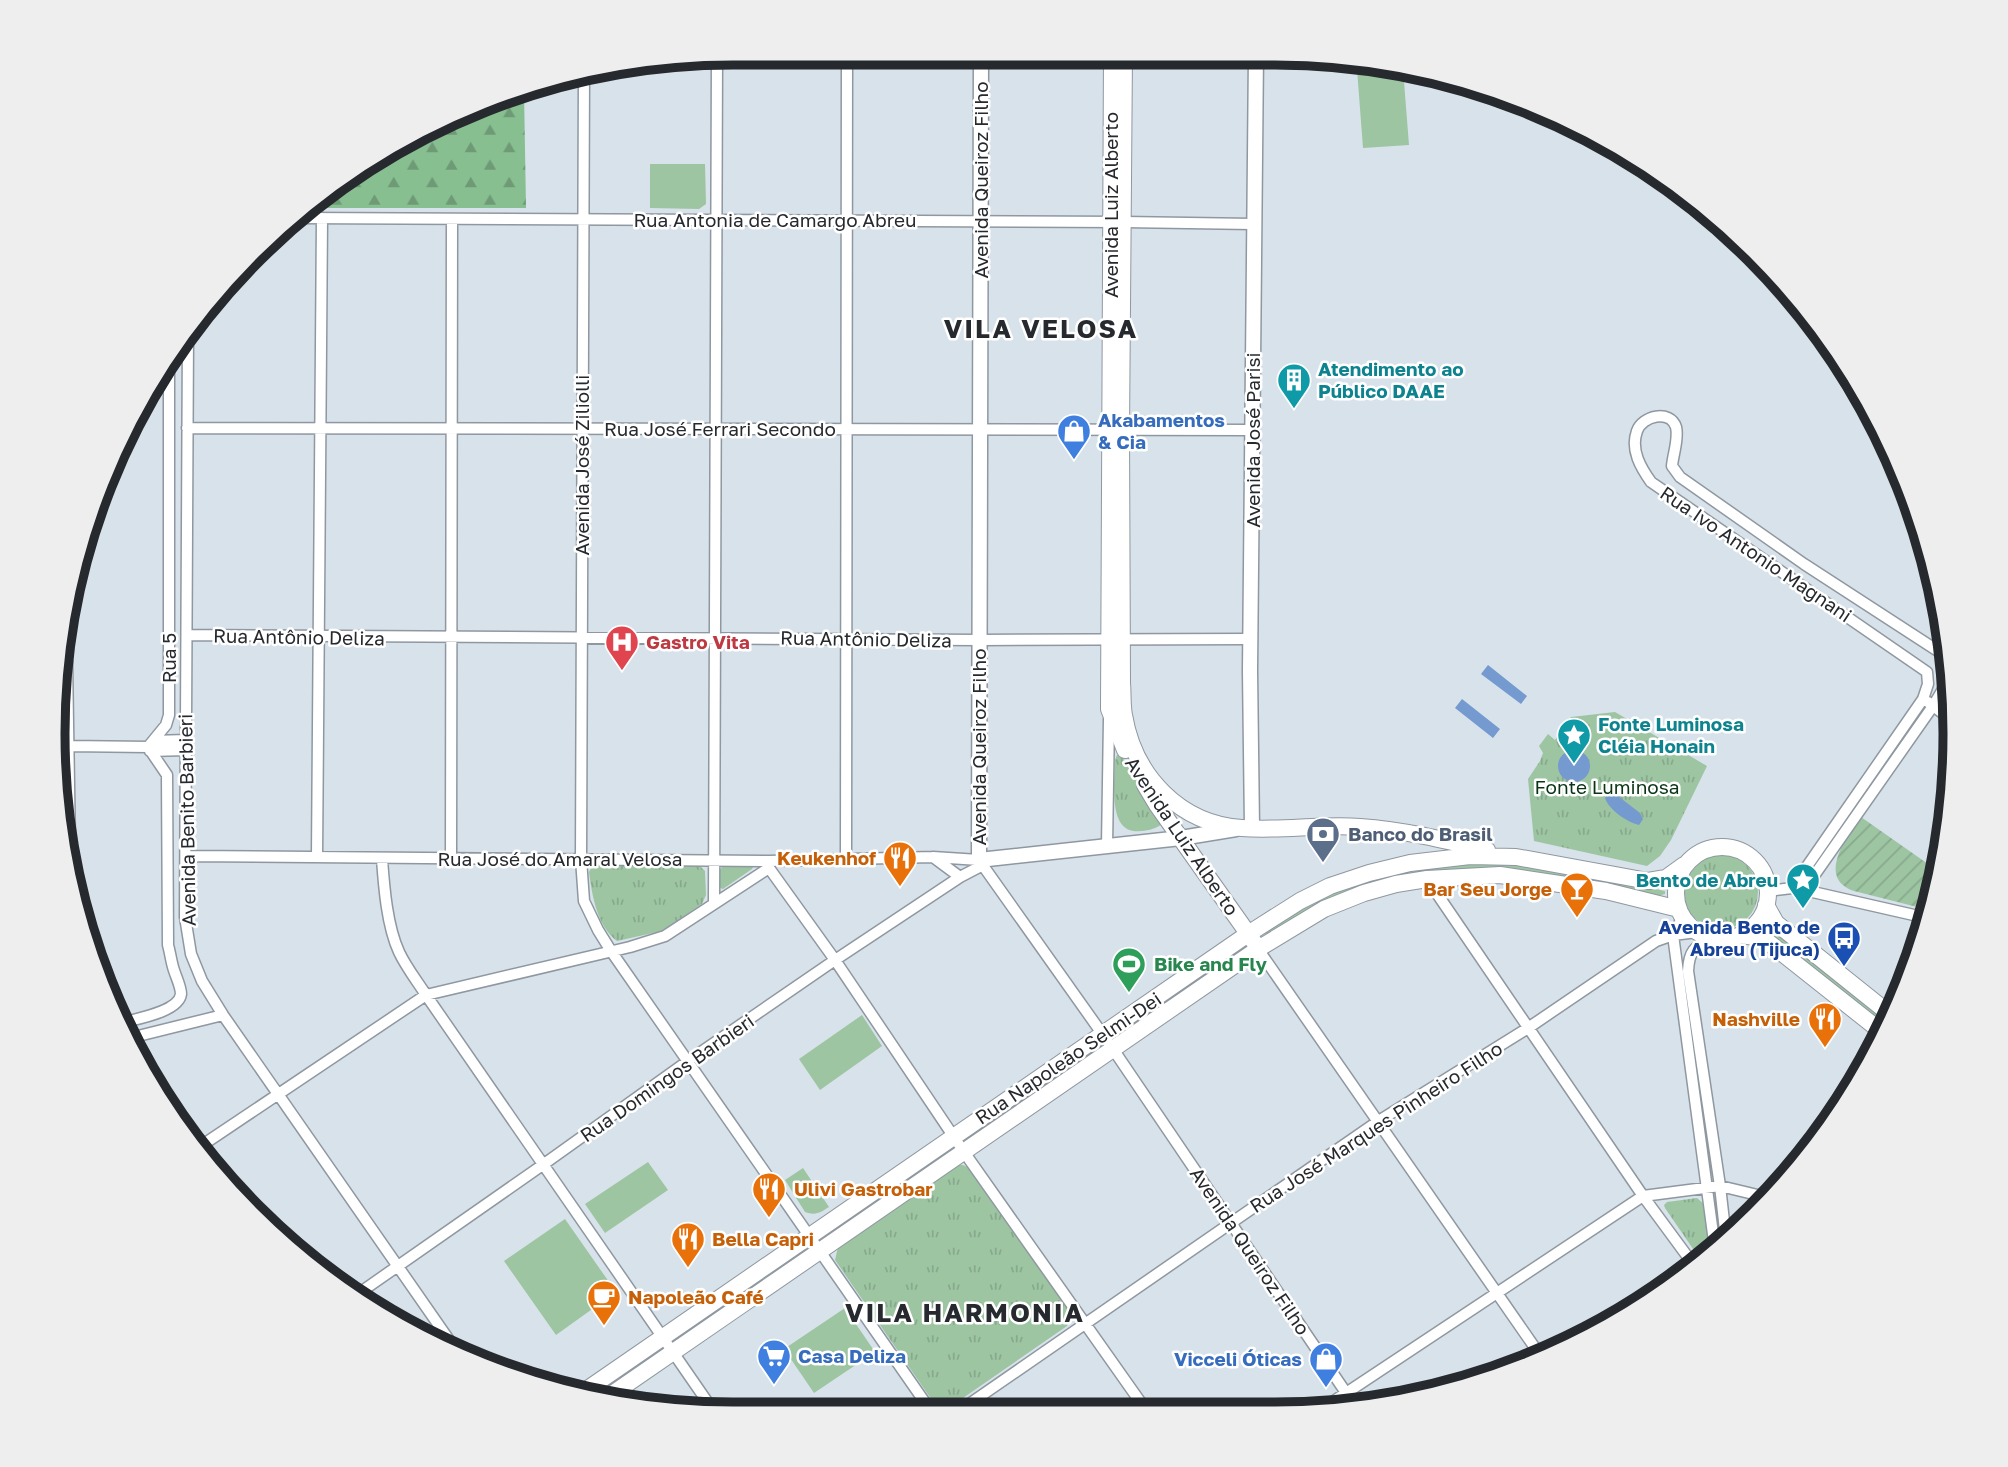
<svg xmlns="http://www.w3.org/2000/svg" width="2008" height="1467" font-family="'Golos Text',sans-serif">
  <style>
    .grass { fill: #9dc5a2 }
    .forest { fill: url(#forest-firs) }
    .park { fill: url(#park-tufts) }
    .garden { fill: url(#garden-furrows) }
    .water { fill: #749acf }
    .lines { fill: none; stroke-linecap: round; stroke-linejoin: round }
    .minor-casing { stroke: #8f98a0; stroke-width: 13 }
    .tertiary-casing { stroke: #8f98a0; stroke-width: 17 }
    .secondary-casing { stroke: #8f98a0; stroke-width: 18 }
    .minor { stroke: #fff; stroke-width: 10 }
    .tertiary { stroke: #fff; stroke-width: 14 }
    .secondary { stroke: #fff; stroke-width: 16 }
    .labels { text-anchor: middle; stroke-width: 5; stroke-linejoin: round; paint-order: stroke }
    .street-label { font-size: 19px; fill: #26292d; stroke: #fff }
    .culture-label { font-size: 19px; font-weight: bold; fill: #0d838f; stroke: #fff; text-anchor: start }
    .shop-label { font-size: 19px; font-weight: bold; fill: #366cbe; stroke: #fff; text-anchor: start }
    .health-label { font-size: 19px; font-weight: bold; fill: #be3a42; stroke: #fff; text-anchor: start }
    .park-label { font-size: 19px; fill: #093415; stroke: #fff }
    .service-label { font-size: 19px; font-weight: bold; fill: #4e5e75; stroke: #fff; text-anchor: start }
    .food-label { font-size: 19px; font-weight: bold; fill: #c56008; stroke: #fff; text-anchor: end }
    .transit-label { font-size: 19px; font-weight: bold; fill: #164399; stroke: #fff; text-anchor: end }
    .leisure-label { font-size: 19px; font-weight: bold; fill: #27864d; stroke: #fff; text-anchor: start }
    .district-label { font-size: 26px; font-weight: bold; letter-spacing: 2px; fill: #26292d; stroke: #fff }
    .rim { fill: none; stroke: #26292d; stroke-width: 9 }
  </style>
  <defs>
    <pattern id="forest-firs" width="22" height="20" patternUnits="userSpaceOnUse" patternTransform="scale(1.75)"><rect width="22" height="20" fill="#87bf90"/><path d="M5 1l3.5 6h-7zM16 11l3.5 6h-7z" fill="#6e9b76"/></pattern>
    <pattern id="park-tufts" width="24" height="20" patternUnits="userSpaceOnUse" patternTransform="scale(1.75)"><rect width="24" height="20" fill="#9dc5a2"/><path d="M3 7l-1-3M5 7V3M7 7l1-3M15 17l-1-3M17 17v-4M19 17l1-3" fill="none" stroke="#87a98c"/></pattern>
    <pattern id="garden-furrows" width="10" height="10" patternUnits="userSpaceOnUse" patternTransform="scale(1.75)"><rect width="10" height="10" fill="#9dc5a2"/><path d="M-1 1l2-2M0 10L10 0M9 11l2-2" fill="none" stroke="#87a98c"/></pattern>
  </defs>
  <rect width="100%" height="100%" fill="#d8e2ea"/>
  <path class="grass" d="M 1385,67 L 1403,69 L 1409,145 L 1363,148 L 1357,69 Z
    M 650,164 L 705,164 L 706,204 L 699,209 L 650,208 Z
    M 1493,861 L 1564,870 L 1665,891 L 1665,894 L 1658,896 L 1413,875 L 1269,935 L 1264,933 L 1317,895 L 1413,868 Z
    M 750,866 L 753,867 L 752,869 L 723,889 L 720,888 L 720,870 L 722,867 Z
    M 1767,926 L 1889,1019 L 1885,1028 L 1765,933 L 1764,929 Z
    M 1238,947 L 1242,952 L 1122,1034 L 1120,1031 Z
    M 862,1015 L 882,1046 L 820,1090 L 799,1059 Z
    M 1091,1047 L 1094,1052 L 1040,1089 L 1035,1096 L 974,1138 L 970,1136 L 970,1133 Z
    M 948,1148 L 951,1151 L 949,1156 L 826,1238 L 824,1234 Z
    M 648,1162 L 668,1190 L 605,1233 L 585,1204 Z
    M 803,1168 L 829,1207 C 821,1212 816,1216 805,1212 L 785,1180 Z
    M 565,1219 L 616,1292 L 556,1335 L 504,1261 Z
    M 802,1248 L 805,1254 L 678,1340 L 676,1337 Z
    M 845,1308 L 875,1352 L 814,1393 L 784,1349 Z
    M 653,1351 L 658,1351 L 658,1356 L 598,1398 L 586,1396 Z"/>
  <path class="forest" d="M 524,91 L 526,208 L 308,208 L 355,167 Z"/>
  <path class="park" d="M 1615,712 L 1707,766 L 1671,840 L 1660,856 L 1647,866 L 1534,841 L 1528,779 L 1540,761 L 1543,753 L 1539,746 L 1548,734 L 1555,740 L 1571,717 Z
    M 1117,755 L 1121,755 L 1162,819 L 1161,825 C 1153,830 1143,832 1133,831 C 1108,827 1115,780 1115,760 Z
    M1684 892a37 37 0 1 1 74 0a37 37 0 1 1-74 0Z
    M 595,866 L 700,866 L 705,871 L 706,895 L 702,904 L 662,931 L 617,941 C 597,926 592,895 589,872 L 591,868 Z
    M 956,1165 L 963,1165 L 969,1168 L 1069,1311 L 1070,1319 L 1067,1326 L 950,1407 L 942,1408 L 936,1406 L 835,1260 L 838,1247 Z
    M 1697,1198 L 1704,1204 L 1710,1254 L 1702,1262 L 1665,1208 L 1664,1205 L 1667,1202 Z"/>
  <path class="garden" d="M 1861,817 L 1938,871 L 1929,910 L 1854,891 C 1816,878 1847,836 1861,817 Z"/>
  <path class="water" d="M 1488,665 L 1527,696 L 1521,704 L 1481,674 Z
    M 1462,699 L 1500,729 L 1493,738 L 1455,708 Z
    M1558 766a16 16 0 1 1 32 0a16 16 0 1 1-32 0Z
    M 1608,793 L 1614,793 L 1640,813 L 1643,819 L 1639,825 C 1627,822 1609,810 1605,798 Z"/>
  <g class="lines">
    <g class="minor-casing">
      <path id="minor" d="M 584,72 L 581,859 L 584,901 L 598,930 L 611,951 L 931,1411
        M 297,218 L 1124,222 L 1253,224
        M 188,334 L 185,917 L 191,954 L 202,981 L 223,1015 L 456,1350
        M 187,428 L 1253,430
        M 187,635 L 979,640 L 1250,639
        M 67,661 L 70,847
        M 1928,702 L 1953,721
        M 153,741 L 186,740
        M 69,746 L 148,747
        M 150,751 L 186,750
        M 1107,847 L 1109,719
        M 186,856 L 769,861 L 933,857 L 979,860 L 1113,1049 L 1357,1409
        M 317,857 L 322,218
        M 933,857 L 960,877
        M 451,858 L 452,220
        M 846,858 L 847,53
        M 382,859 C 384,887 387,926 399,952 C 406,967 417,981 426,995 L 715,1413
        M 769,868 L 835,960 L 964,1152 L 1146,1410
        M 1427,879 L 1643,1196 L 1696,1268
        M 1792,888 L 1923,699 L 1928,684 L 1927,672 L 1651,482 C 1641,468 1630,450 1637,431 C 1642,416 1670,409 1676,427 C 1679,439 1673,454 1672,466 L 1680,477 L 1804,564 L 1938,651 L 1950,663
        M 1804,890 L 1933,706 L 1949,679 L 1950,664
        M 1768,891 L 1792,888 L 1804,890 L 1927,918
        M 714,903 L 717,55
        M 1683,917 L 1673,935 L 1715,1249
        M 1711,938 C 1694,947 1689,951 1688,971 L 1720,1186 L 1726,1239
        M 1258,949 L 1542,1358
        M 121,1023 C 135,1019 179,1012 181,994 C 181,986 175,975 173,967 C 171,960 170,952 168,945 L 167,775 L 148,747 L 166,725 L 169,715 L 169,363
        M 130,1038 L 223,1015
        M 195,1150 L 426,995 L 630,947 L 665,936 L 769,868 L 769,863
        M 355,1296 L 544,1164 L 688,1061 L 835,960 L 960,877 L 983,865
        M 1322,1409 L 1643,1196 L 1720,1186 L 1770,1198
        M 959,1411 L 1377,1122 L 1528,1028 L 1656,941 L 1673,935 L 1697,932"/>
    </g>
    <g class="tertiary-casing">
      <path id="tertiary" d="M 981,53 L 979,860 L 1181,838 L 1236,829
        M 1252,828 L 1250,671 L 1256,53"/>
    </g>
    <g class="secondary-casing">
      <path id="secondary" d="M 1112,53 L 1109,709 L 1125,750
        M 1124,53 L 1121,431 L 1122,683 C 1123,694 1122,705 1124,715 C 1134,776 1180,824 1242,828 C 1281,831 1321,824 1360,827 C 1403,830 1445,840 1487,850
        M 1145,785 L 1157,805 L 1254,942
        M1676 893a46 46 0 1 1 92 0a46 46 0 1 1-92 0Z
        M 1766,905 L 1776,923 L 1891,1015
        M 1740,935 L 1763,938 L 1883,1033
        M 579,1395 L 1248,934 L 1300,901 L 1330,886 L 1369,873 L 1410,863 L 1470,856 L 1516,857 L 1648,881 L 1666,878 L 1684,865
        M 605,1399 L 1258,949 L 1324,909 L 1364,893 L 1396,884 L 1427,879 L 1500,875 L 1606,891 L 1679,909"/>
    </g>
    <use href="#minor" class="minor"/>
    <use href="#tertiary" class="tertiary"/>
    <use href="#secondary" class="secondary"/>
  </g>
  <defs>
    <g id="building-pin" transform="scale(1.75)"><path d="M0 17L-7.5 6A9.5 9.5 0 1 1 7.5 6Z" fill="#0f9aa8" stroke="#fff"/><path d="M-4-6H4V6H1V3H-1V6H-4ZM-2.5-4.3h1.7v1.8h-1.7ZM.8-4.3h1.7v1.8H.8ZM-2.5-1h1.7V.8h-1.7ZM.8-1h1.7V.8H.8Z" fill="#fff"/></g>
    <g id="shop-pin" transform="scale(1.75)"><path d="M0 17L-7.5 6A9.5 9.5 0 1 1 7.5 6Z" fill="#3f7fe0" stroke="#fff"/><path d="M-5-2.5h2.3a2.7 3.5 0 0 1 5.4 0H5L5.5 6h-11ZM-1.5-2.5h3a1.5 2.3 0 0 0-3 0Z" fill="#fff"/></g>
    <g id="hospital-pin" transform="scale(1.75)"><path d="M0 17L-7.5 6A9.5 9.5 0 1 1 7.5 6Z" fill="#e0444e" stroke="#fff"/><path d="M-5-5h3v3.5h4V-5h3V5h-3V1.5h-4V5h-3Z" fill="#fff"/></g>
    <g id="sight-pin" transform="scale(1.75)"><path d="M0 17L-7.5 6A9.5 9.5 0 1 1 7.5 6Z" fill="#0f9aa8" stroke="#fff"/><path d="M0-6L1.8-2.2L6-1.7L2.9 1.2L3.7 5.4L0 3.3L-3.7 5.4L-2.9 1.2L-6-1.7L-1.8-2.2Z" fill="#fff"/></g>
    <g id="bank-pin" transform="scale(1.75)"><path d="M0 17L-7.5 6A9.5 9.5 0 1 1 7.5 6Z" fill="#5c6f8a" stroke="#fff"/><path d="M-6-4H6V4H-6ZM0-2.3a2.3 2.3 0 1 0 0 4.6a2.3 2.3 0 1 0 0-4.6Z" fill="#fff"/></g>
    <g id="restaurant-pin" transform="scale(1.75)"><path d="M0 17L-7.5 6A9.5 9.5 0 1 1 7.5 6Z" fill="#e8710a" stroke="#fff"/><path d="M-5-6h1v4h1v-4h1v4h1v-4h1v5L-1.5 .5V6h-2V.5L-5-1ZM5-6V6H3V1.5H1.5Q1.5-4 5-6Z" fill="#fff"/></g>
    <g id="bar-pin" transform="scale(1.75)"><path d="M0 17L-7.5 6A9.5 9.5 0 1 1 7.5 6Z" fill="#e8710a" stroke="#fff"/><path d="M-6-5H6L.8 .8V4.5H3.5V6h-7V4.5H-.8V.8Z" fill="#fff"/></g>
    <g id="bus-pin" transform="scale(1.75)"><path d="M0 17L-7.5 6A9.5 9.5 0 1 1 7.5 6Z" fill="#1a4fb4" stroke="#fff"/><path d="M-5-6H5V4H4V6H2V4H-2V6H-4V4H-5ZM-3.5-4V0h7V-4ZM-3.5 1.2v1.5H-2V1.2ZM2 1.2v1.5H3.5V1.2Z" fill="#fff"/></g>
    <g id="stadium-pin" transform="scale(1.75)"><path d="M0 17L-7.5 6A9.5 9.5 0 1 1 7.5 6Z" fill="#2e9e5b" stroke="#fff"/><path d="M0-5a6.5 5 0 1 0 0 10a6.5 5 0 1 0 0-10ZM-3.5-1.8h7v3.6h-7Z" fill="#fff"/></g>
    <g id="cafe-pin" transform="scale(1.75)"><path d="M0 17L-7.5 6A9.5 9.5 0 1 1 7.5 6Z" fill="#e8710a" stroke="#fff"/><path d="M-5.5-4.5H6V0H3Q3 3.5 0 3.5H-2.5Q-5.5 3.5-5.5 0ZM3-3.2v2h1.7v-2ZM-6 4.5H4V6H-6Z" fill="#fff"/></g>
    <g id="supermarket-pin" transform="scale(1.75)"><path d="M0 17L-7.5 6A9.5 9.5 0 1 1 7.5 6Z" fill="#3f7fe0" stroke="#fff"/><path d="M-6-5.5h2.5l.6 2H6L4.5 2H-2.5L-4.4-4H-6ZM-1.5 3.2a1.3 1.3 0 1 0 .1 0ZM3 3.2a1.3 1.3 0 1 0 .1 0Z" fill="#fff"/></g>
  </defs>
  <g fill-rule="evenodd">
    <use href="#building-pin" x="1294" y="380"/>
    <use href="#shop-pin" x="1074" y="431"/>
    <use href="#hospital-pin" x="622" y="642"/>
    <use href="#sight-pin" x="1574" y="735"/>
    <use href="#bank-pin" x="1323" y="834"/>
    <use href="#restaurant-pin" x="900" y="858"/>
    <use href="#sight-pin" x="1803" y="880"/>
    <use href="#bar-pin" x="1577" y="889"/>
    <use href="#bus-pin" x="1844" y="938"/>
    <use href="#stadium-pin" x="1129" y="964"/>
    <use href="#restaurant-pin" x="1825" y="1019"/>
    <use href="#restaurant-pin" x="769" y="1189"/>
    <use href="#restaurant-pin" x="688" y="1239"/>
    <use href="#cafe-pin" x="604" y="1297"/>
    <use href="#supermarket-pin" x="774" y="1356"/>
    <use href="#shop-pin" x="1326" y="1359"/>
  </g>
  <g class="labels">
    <g class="street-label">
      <text transform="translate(981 180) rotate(-90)" y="7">Avenida Queiroz Filho</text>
      <text transform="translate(1111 205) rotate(-90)" y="7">Avenida Luiz Alberto</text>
      <text x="775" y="227">Rua Antonia de Camargo Abreu</text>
      <text x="720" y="436">Rua José Ferrari Secondo</text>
      <text transform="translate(1253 440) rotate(-90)" y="7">Avenida José Parisi</text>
      <text transform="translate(582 465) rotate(-90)" y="7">Avenida José Ziliolli</text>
      <text transform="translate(1756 554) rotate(34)" y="7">Rua Ivo Antonio Magnani</text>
      <text transform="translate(299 637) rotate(1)" y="7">Rua Antônio Deliza</text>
      <text transform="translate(866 639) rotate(1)" y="7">Rua Antônio Deliza</text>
      <text transform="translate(169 658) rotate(-90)" y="7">Rua 5</text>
      <text transform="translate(979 747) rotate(-90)" y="7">Avenida Queiroz Filho</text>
      <text transform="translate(187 820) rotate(-91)" y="7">Avenida Benito Barbieri</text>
      <text transform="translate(1182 836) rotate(56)" y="7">Avenida Luiz Alberto</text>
      <text x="560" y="866">Rua José do Amaral Velosa</text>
      <text transform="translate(1068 1058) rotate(-34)" y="7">Rua Napoleão Selmi-Dei</text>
      <text transform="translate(667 1078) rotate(-35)" y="7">Rua Domingos Barbieri</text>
      <text transform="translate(1376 1127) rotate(-33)" y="7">Rua José Marques Pinheiro Filho</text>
      <text transform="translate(1250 1251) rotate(56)" y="7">Avenida Queiroz Filho</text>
    </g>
    <g class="culture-label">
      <text x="1318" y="376">Atendimento ao<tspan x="1318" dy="22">Público DAAE</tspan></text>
      <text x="1598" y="731">Fonte Luminosa<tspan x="1598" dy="22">Cléia Honain</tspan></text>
      <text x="1778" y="887" text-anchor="end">Bento de Abreu</text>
    </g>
    <g class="shop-label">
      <text x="1098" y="427">Akabamentos<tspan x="1098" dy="22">&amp; Cia</tspan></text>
      <text x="798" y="1363">Casa Deliza</text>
      <text x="1302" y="1366" text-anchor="end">Vicceli Óticas</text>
    </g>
    <g class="health-label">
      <text x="646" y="649">Gastro Vita</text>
    </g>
    <g class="park-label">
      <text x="1607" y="794">Fonte Luminosa</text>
    </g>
    <g class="service-label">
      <text x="1348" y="841">Banco do Brasil</text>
    </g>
    <g class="food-label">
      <text x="876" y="865">Keukenhof</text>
      <text x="1552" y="896">Bar Seu Jorge</text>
      <text x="1800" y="1026">Nashville</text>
      <text x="794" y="1196" text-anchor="start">Ulivi Gastrobar</text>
      <text x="712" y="1246" text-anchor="start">Bella Capri</text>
      <text x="628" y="1304" text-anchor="start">Napoleão Café</text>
    </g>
    <g class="transit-label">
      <text x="1820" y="934">Avenida Bento de<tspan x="1820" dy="22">Abreu (Tijuca)</tspan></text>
    </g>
    <g class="leisure-label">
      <text x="1154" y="971">Bike and Fly</text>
    </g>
    <g class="district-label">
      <text x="1041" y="338">VILA VELOSA</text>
      <text x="965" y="1322">VILA HARMONIA</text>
    </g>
  </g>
  <path d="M0 0H2008V1467H0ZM733 65H1275A668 668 0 0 1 1943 733V734A668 668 0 0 1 1275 1402H733A668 668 0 0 1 65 734V733A668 668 0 0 1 733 65Z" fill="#eee" fill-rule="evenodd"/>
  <path class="rim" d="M733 65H1275A668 668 0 0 1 1943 733V734A668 668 0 0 1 1275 1402H733A668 668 0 0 1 65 734V733A668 668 0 0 1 733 65Z"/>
</svg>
